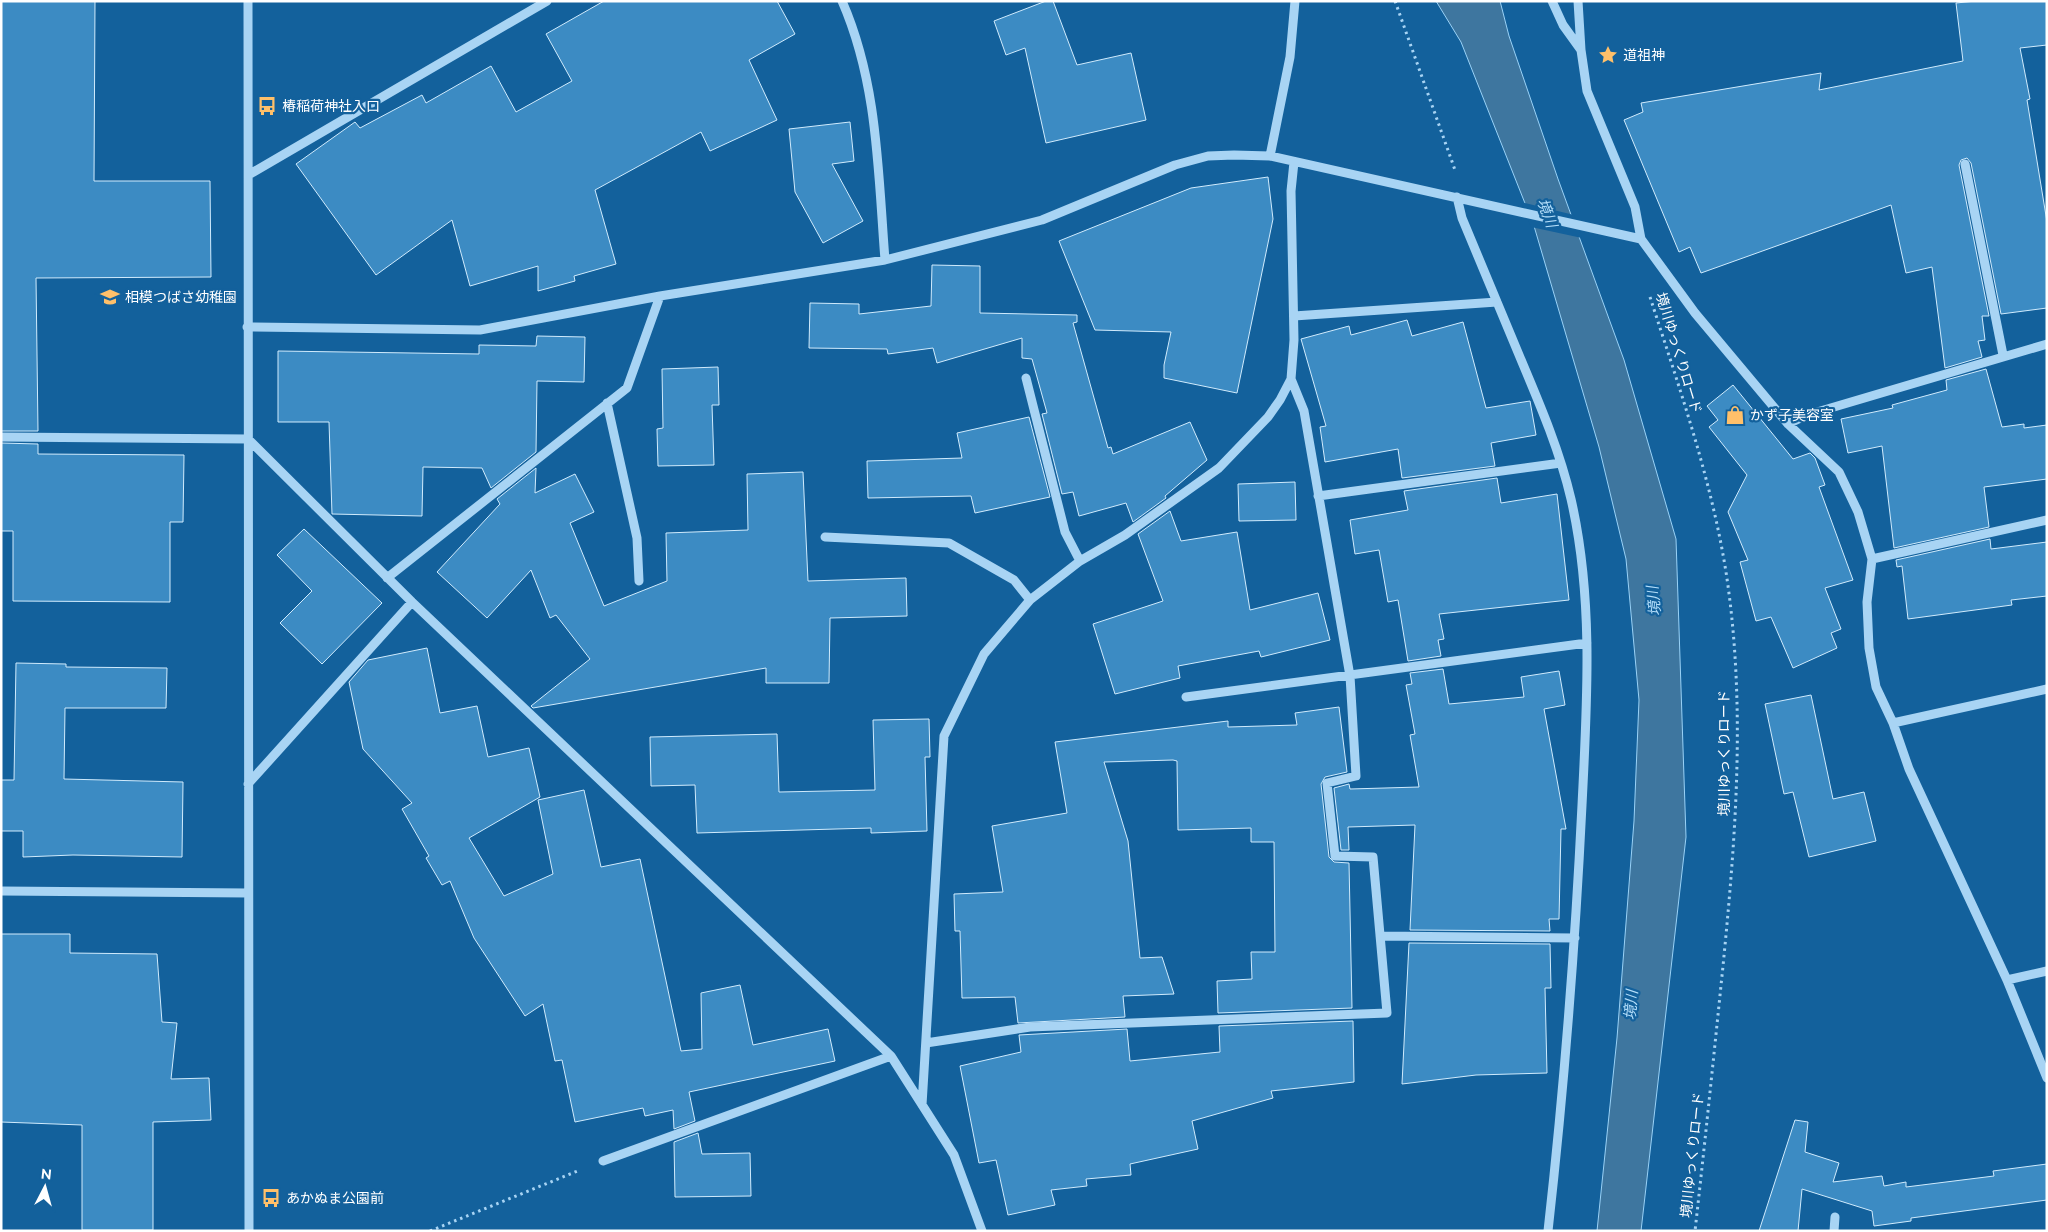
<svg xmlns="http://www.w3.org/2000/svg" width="2048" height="1232" font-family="Raleway,'Noto Sans JP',sans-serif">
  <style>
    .water { fill: #3e769f; stroke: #9ad2f7 }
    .pier { fill: #13619c }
    .building { fill: #3c8bc3; stroke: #d0ebfd }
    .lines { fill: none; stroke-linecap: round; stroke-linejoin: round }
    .path { stroke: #a8d4f4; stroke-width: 3; stroke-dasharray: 2.5 4; stroke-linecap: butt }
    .minor { stroke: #a8d4f4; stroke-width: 9 }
    .labels { text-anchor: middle; stroke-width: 4.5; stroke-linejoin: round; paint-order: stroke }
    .poi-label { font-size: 14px; fill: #fff; stroke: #13619c; text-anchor: start }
    .street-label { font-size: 14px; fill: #fff; stroke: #13619c }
    .water-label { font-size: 15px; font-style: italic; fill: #b4defa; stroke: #13619c }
  </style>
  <rect width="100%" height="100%" fill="#13619c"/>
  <path class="water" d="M 1436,1 L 1500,1 L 1509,36 L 1558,179 L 1624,360 L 1676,539 L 1686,837 L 1641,1231 L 1597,1231 L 1617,1038 L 1634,821 L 1639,700 L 1626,559 L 1599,447 L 1534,226 L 1461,42 Z"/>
  <path class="pier" d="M 1521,202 L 1574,215 L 1582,238 L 1531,227 Z"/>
  <path class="building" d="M 1,1 L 95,1 L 94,181 L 210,181 L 211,277 L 36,278 L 38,431 L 1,431 Z
    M 604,1 L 777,1 L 795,34 L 749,60 L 777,120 L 710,151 L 701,132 L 595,190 L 616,264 L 574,276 L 575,281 L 538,291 L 538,266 L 470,286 L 452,220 L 376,275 L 296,164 L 355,122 L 360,128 L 422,95 L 426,103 L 491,66 L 516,112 L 572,81 L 546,34 Z
    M 1046,1 L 1053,1 L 1077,65 L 1131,53 L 1146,120 L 1046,143 L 1025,48 L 1006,55 L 994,21 Z
    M 1976,1 L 2047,1 L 2047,45 L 2020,48 L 2030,99 L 2027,100 L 2047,222 L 2047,308 L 2001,314 L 1971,163 L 1967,158 L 1961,160 L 1959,165 L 1989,316 L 1982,316 L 1985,340 L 1978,341 L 1982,357 L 1945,368 L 1932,267 L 1906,273 L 1891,205 L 1701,273 L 1690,247 L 1679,252 L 1624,120 L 1643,112 L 1641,103 L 1821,73 L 1819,90 L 1963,61 L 1956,3 Z
    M 850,122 L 854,161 L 832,164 L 863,221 L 823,243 L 795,192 L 789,129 Z
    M 1268,177 L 1273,219 L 1237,393 L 1164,378 L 1164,365 L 1171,332 L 1095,330 L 1059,241 L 1191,188 Z
    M 932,265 L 980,266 L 980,313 L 1077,315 L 1077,322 L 1073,323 L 1108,448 L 1111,447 L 1113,454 L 1190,422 L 1207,460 L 1165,496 L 1166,498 L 1133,522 L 1126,503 L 1079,516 L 1073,492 L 1062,494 L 1042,414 L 1047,413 L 1032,359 L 1022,358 L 1022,338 L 937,363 L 933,348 L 888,354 L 887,349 L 809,348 L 810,303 L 859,304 L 859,314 L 931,306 Z
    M 1407,320 L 1412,336 L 1463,322 L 1486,408 L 1530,401 L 1536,435 L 1491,443 L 1495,466 L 1402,478 L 1398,449 L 1325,462 L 1320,427 L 1326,426 L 1301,339 L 1349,326 L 1351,335 Z
    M 537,336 L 585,337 L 584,382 L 537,381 L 536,452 L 491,488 L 482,468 L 423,467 L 422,516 L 332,514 L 329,422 L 278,422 L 278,351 L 479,354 L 479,345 L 536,346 Z
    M 718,367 L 719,405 L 712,405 L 714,465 L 658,466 L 657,429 L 663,428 L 662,369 Z
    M 1986,369 L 2002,427 L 2024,424 L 2024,428 L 2047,425 L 2047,479 L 1984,487 L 1989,527 L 1894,548 L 1882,446 L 1848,453 L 1841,419 L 1893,408 L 1892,405 L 1947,390 L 1946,380 Z
    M 1733,385 L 1793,459 L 1810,453 L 1815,458 L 1825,485 L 1819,487 L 1853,580 L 1825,588 L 1841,629 L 1831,633 L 1837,648 L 1793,668 L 1771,617 L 1756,621 L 1740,562 L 1748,560 L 1728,512 L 1747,475 L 1709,427 L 1718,420 L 1707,406 Z
    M 1029,417 L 1050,497 L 975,513 L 971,496 L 868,498 L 867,461 L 962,458 L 957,433 Z
    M 1,443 L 38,444 L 38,454 L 184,455 L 183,522 L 170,522 L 170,602 L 13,601 L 13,531 L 1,531 Z
    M 536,468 L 535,493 L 575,474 L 594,512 L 570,523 L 604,606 L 667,581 L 666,533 L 748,530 L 747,474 L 803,472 L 808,581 L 906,578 L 907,616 L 830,618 L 829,683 L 766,683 L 766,668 L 533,708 L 531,706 L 590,659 L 556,615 L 550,618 L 531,570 L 487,618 L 437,572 L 500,504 L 497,499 Z
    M 1497,478 L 1501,503 L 1557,494 L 1569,600 L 1439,614 L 1444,639 L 1438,640 L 1441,656 L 1408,661 L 1398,600 L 1388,602 L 1379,550 L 1355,554 L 1350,520 L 1408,510 L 1404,491 Z
    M 1295,482 L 1296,520 L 1239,521 L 1238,484 Z
    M 1170,511 L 1181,541 L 1237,532 L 1250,610 L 1318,593 L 1330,640 L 1261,657 L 1259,651 L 1178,666 L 1180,678 L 1115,694 L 1093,624 L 1163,601 L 1138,534 Z
    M 304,529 L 382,603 L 322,664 L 280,623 L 312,591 L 277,555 Z
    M 1990,539 L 1991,549 L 2047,542 L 2047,596 L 2011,600 L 2012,605 L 1908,619 L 1902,566 L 1897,567 L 1896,560 Z
    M 427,648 L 440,713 L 477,706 L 488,757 L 529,748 L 540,797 L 469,838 L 504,896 L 553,874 L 538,800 L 584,790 L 601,867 L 640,859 L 681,1051 L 702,1049 L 701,993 L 740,985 L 753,1045 L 828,1029 L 835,1061 L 689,1092 L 695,1121 L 674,1129 L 673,1110 L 645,1116 L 643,1108 L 575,1122 L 562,1060 L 555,1061 L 543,1004 L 525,1016 L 474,938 L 450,881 L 442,885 L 426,858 L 429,856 L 402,809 L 412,803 L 363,749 L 349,682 L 368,660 Z
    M 16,663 L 66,664 L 66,667 L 167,668 L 166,708 L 65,708 L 64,779 L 183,782 L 182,857 L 73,855 L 23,857 L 23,831 L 1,831 L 1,780 L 14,780 Z
    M 1443,669 L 1449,704 L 1524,697 L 1521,677 L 1559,671 L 1565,705 L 1544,709 L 1566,829 L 1561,829 L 1559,919 L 1549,919 L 1550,931 L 1410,930 L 1415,825 L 1348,827 L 1349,850 L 1341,850 L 1334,788 L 1349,784 L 1350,789 L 1419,787 L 1410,735 L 1415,734 L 1406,685 L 1412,684 L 1410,673 Z
    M 1811,695 L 1833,799 L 1864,792 L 1876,841 L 1809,857 L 1793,792 L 1784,794 L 1765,704 Z
    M 1339,707 L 1347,772 L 1325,777 L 1321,784 L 1329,857 L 1334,862 L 1349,863 L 1352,1008 L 1218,1013 L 1217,981 L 1252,979 L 1251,952 L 1275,952 L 1274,842 L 1251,842 L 1251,828 L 1178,830 L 1177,761 L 1173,760 L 1104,762 L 1128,841 L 1140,958 L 1162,957 L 1174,994 L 1123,996 L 1125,1017 L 1018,1023 L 1015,997 L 962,998 L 960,931 L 955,931 L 954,894 L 1003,892 L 992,826 L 1067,813 L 1055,742 L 1228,721 L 1228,727 L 1297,725 L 1295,713 Z
    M 929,719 L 930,757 L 925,757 L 927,831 L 871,833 L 871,828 L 697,833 L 695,785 L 651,786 L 650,737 L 777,734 L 779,792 L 875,790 L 873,720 Z
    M 1,934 L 70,934 L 70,953 L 157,954 L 162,1022 L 177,1023 L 171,1079 L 209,1078 L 211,1120 L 153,1122 L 153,1230 L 82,1230 L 82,1125 L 1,1122 Z
    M 1409,943 L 1550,944 L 1551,988 L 1545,988 L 1547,1073 L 1476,1075 L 1402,1084 Z
    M 1353,1021 L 1354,1082 L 1271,1091 L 1273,1098 L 1192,1121 L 1198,1149 L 1130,1164 L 1131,1175 L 1086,1179 L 1087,1186 L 1051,1190 L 1055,1205 L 1008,1215 L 996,1160 L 979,1163 L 960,1066 L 1021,1052 L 1019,1035 L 1127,1029 L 1130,1061 L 1220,1052 L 1219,1026 Z
    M 1795,1120 L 1808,1122 L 1805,1152 L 1839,1163 L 1833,1182 L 1882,1176 L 1884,1186 L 1906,1182 L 1906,1187 L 1994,1176 L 1993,1171 L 2047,1164 L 2047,1200 L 1911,1218 L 1911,1221 L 1874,1226 L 1872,1211 L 1802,1189 L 1798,1231 L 1759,1231 Z
    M 698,1133 L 702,1154 L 750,1153 L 751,1196 L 675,1197 L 674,1142 Z"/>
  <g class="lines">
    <path class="path" d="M 1395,1 L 1455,170
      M 1650,297 C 1679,387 1711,478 1726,572 C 1746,703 1736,834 1723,966 C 1714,1054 1705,1142 1695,1231
      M 430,1231 L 580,1170"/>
    <path class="minor" d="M 248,1 L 249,1231
      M 842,1 C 878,83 878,172 885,260
      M 1552,1 L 1563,25 L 1581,50
      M 1578,1 L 1581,50 L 1587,91 L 1635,207 L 1641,239 L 1695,313 L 1788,424 L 1839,472 L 1858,512 L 1872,559 L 1867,602 L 1869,648 L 1876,687 L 1893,723 L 1909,769 L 2007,980 L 2047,1078
      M 1270,156 L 1290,57 L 1295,1
      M 1965,164 L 2003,355
      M 250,174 L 547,1
      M 1457,197 L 1462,218 C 1482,266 1502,314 1522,362 C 1541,407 1560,452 1571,499 C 1594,599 1587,704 1582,805 C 1575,948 1564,1089 1548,1231
      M 1294,316 L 1497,302
      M 247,327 L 480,330 L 660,296 L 885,260 L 1042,220 L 1175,165 L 1208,156 L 1234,155 L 1270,156 L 1641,239
      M 1026,378 L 1065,532 L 1080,561
      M 607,403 L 637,538 L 639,581
      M 1788,424 L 1807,415 L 2047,344
      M 1,437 L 248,439 L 412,602 L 891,1056 L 954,1155 L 982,1231
      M 1318,496 L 1561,463
      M 825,537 L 949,543 L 1014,580 L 1030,600
      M 1872,559 L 2047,520
      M 387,578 L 627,388 L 660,296
      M 1186,697 L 1587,643
      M 1893,723 L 2047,689
      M 248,784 L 412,602
      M 1,891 L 248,893
      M 1380,936 L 1575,938
      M 2007,980 L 2047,971
      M 926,1043 L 1030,1027 L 1387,1013 L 1373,857 L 1335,856 L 1327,783 L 1356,776 L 1350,676 L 1304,411 L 1291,379
      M 922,1105 L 944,736 L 984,654 L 1030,600 L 1080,561 L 1125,535 L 1219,468 L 1268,417 L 1280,400 L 1291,379 L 1294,340 L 1291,191 L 1294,162
      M 603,1161 L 891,1056
      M 1834,1231 L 1835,1217"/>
  </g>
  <defs>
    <g id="sight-bare" transform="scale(1.5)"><path d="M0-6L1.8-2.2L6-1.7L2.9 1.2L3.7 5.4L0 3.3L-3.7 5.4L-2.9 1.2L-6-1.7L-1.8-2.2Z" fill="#ffc06a" stroke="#13619c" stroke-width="2.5" paint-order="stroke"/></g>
    <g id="bus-bare" transform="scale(1.5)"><path d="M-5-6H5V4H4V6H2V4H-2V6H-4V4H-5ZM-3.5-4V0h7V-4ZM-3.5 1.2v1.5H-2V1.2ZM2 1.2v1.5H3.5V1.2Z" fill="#ffc06a" stroke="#13619c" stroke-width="2.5" paint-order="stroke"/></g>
    <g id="school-bare" transform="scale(1.5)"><path d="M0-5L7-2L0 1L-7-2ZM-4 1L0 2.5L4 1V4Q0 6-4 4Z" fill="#ffc06a" stroke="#13619c" stroke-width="2.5" paint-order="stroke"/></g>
    <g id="shop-bare" transform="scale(1.5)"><path d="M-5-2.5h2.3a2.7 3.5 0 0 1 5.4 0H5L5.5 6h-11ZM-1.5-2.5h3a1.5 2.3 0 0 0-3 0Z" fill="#ffc06a" stroke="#13619c" stroke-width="2.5" paint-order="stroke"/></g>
  </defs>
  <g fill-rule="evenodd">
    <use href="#sight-bare" x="1608" y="55"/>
    <use href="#bus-bare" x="267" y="106"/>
    <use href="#school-bare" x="110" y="297"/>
    <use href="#shop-bare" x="1735" y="415"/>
    <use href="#bus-bare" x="271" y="1198"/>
  </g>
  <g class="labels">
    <g class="poi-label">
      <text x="1623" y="60">道祖神</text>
      <text x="282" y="111">椿稲荷神社入口</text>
      <text x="125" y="302">相模つばさ幼稚園</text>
      <text x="1750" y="420">かず子美容室</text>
      <text x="286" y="1203">あかぬま公園前</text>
    </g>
    <g class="street-label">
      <text transform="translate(1679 353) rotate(73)" y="5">境川ゆっくりロード</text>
      <text transform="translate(1724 753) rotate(-90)" y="5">境川ゆっくりロード</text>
      <text transform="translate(1692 1155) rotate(-84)" y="5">境川ゆっくりロード</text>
    </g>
    <g class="water-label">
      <text transform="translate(1547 213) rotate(69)" y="5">境川</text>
      <text transform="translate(1654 601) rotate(-96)" y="5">境川</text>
      <text transform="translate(1631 1005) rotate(-85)" y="5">境川</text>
    </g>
  </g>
  <rect width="2048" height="1232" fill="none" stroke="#ffffff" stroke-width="5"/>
  <g transform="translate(45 1187) rotate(6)" stroke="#13619c" stroke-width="4" paint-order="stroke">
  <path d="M0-4L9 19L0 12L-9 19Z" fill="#ffffff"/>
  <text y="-8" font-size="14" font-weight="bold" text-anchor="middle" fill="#ffffff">N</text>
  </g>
</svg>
